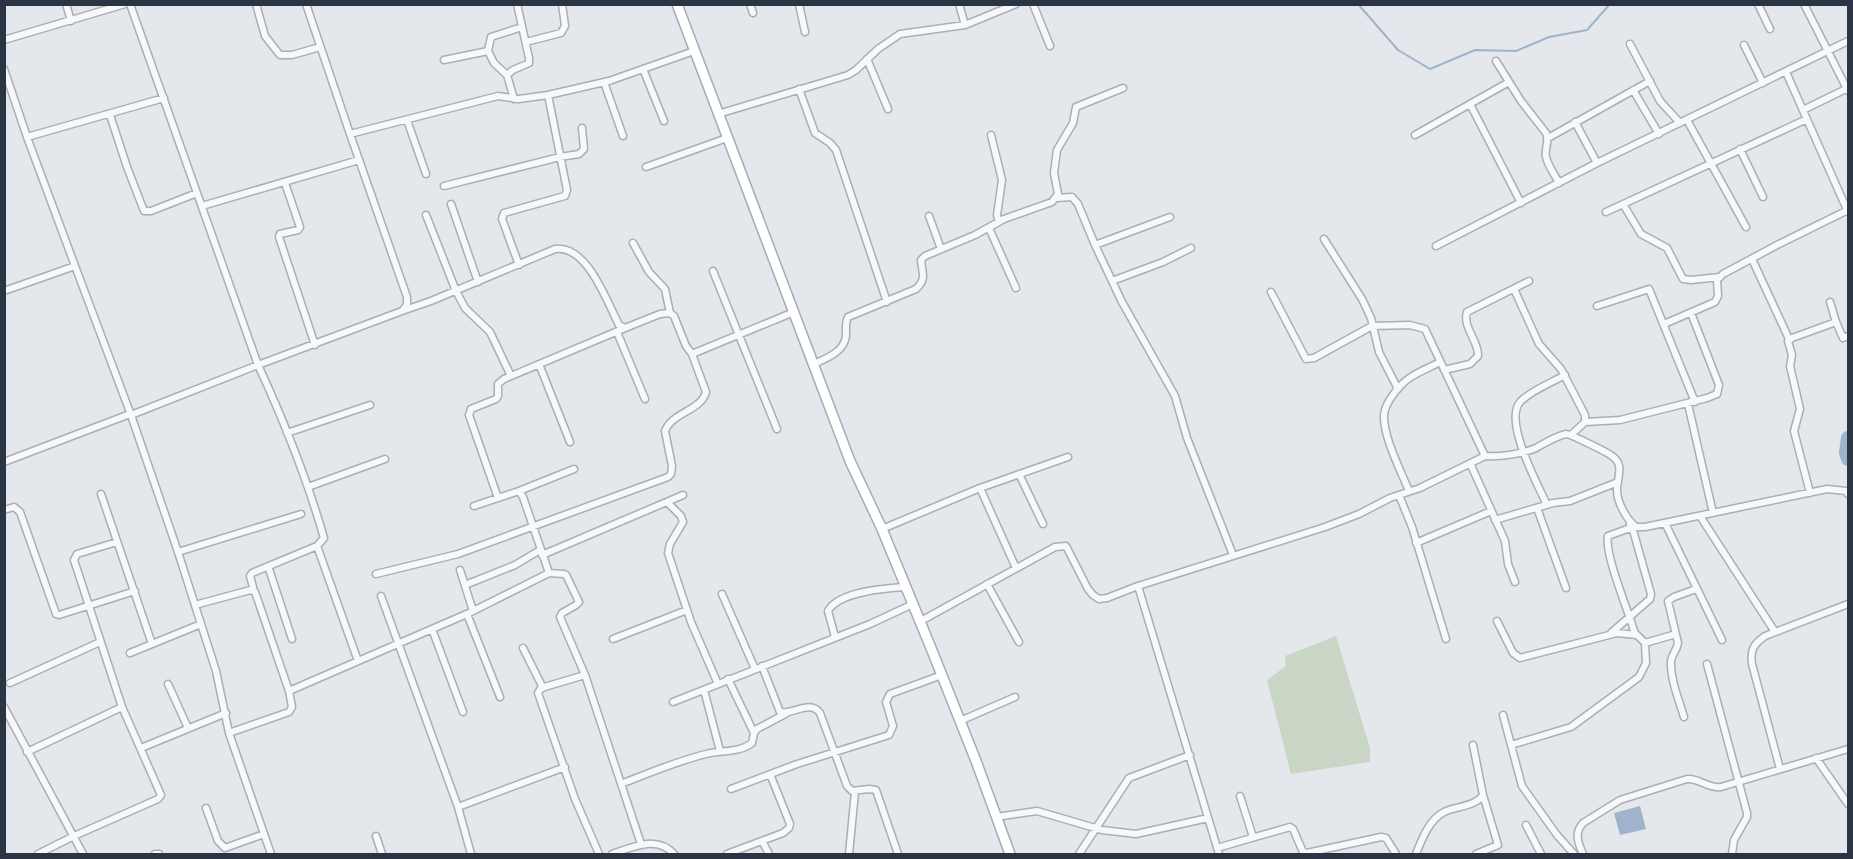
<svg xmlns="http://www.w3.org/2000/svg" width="1853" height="859" font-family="'Golos Text',sans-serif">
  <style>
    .green { fill: #c9d6c5 }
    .water { fill: #9fb4cc }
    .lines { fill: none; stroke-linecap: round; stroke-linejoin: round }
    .stream { stroke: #9fb4cc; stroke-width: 2 }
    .river { stroke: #9fb4cc; stroke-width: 14 }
    .minor-casing { stroke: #a9aeb7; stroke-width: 9 }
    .primary-casing { stroke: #a3abb8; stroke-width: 12 }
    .minor { stroke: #f7f8fa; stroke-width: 6 }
    .primary { stroke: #fff; stroke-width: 9 }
  </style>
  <rect width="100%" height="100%" fill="#e4e7ec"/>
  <path class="green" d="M 1336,636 L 1370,748 L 1370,762 L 1291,774 L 1267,680 L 1286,666 L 1285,656 Z"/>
  <path class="water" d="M 1640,806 L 1646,829 L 1620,835 L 1614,813 Z"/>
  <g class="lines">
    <path class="stream" d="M 1358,4 L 1398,50 L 1430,69 L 1475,50 L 1516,51 L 1549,37 L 1587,30 L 1610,4"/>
    <path class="river" d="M 1848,438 L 1846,453 L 1848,459"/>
    <g class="minor-casing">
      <path id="minor" d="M 66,4 L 71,21
        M 130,4 L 258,365 C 284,421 307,479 324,538 L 317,546 L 252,573 L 250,576 L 254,591
        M 256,4 L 265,36 L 280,55 L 292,55 L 320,47
        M 306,4 L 350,134 L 498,96 L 519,99 L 548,95 L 609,81 L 694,51
        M 750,4 L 753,13
        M 799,4 L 805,32
        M 959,4 L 965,25
        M 1033,4 L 1050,46
        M 1758,4 L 1770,29
        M 1804,4 L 1848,91
        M 4,40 L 125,4
        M 526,42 L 561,33 L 565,26 L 562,4
        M 1630,44 L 1660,101 L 1680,123
        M 1744,45 L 1763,83
        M 488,51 L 491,37 L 522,27
        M 867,59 L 888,109
        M 444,60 L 488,51 L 494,63 L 507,75
        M 1496,61 L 1521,101 L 1546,133 C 1550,142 1544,149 1546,157 C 1548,166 1555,175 1559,183
        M 4,69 L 27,137 L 75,266 L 4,291
        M 643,69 L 664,121
        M 1786,72 L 1848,212
        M 604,82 L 623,136
        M 799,89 L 815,133 L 830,143 L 836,150 L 887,302
        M 1633,90 L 1659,134
        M 514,99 L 507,75 L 513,70 L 529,63 L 529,58 L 517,4
        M 1470,104 L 1521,203
        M 1803,110 L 1848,88
        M 718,114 L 848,75 L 856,70 L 878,49 L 900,34 L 965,25 L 1016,4
        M 110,115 L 127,167 L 144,211 L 151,211 L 197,193
        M 407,120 L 426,174
        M 1687,120 L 1746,227
        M 1575,122 L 1597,163
        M 991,135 L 1002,180 L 997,215 L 999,222
        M 1415,135 L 1509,82
        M 27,137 L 164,98
        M 1548,138 L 1650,81
        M 1740,149 L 1763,197
        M 646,167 L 727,138
        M 285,183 L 300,227 L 298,230 L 280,234 L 279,237 L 315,345
        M 444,186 L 560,157 L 579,154 L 584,149 L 582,128
        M 1056,198 L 1072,197 L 1078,204 L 1095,245 L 1122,302 L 1175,396 L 1187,438 L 1233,555
        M 451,204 L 478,282
        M 1623,204 L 1641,234 L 1667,248 L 1683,279 L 1691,280 L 1720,277
        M 202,206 L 359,160
        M 1606,212 L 1807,119
        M 426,215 L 456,291 L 465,308 L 490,332 L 511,376
        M 929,216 L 941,249
        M 989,228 L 1016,288
        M 1324,239 L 1362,299 L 1371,318 L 1379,352 L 1398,389
        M 633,243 L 649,272 L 665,289 L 670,313
        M 1095,245 L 1170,217
        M 1436,246 L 1597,163 L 1848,41
        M 1752,259 L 1789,339
        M 519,265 L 502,219 L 504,213 L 561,197 L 565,196 L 567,190 L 548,95
        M 75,266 L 131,415 L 178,552 L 216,671 L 229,733 L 271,854
        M 713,271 L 777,429
        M 1112,281 L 1163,262 L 1191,248
        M 1514,289 L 1539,344 L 1561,369 L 1585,415 L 1585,422 L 1571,435
        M 1271,292 L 1306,359 L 1314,358 L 1372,326 L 1410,325 L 1425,329 L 1485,456 C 1500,457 1522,454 1536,448 C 1545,443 1556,436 1566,434 C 1570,434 1607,452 1612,456 C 1625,465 1617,477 1617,490 C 1617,502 1626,519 1636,527 L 1645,527 L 1827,489 L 1846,491 L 1848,494
        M 1830,302 L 1836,322 L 1843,338 L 1848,336
        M 1597,306 L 1649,289 L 1695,402
        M 402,311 L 431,301 L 555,249 C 587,244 607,302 619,325 L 625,328 L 660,314 L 670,313 L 674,316 L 686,346 L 692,354 L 794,312
        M 1664,324 L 1715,302 L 1718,296 L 1717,280 L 1723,274 L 1779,244 L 1848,210
        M 617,332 L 645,399
        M 539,364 L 570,442
        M 814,364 C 827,358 844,352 846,336 C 846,328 845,323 848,317 L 916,289 C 927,279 922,273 921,260 L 925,256 L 975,235 L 1004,219 L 1052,202 L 1058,194 L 1054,173 L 1057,150 L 1073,123 L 1076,107 L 1123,88
        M 1444,370 L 1470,364 L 1478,356 C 1479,341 1462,327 1467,312 L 1529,281
        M 1688,404 L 1713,513
        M 131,415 L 258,365 L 402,311 L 407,305 L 407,297 L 350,134
        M 1585,422 L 1620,420 L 1707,398 L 1717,394 L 1719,385 L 1691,313
        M 287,433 L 370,405
        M 4,462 L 130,414
        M 1470,463 L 1505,541 L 1508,564 L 1515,582
        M 1019,474 L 1043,524
        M 308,487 L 385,459
        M 980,488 L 1016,568
        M 519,491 L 574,469
        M 1409,491 C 1401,471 1383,437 1384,415 C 1385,402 1400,384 1411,377 C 1420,371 1431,367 1440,362
        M 1810,493 L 1794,431 L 1800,409 L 1790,366 L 1792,355 L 1788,341 L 1792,338 L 1836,322
        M 101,494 L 152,644
        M 1399,495 L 1412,527 L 1446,639
        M 498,498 L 469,415 L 471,409 L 496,399 L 498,396 L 498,384 L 504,379 L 625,328
        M 667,502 L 681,516 L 683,522 L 670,544 L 668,553 L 691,622 L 718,684
        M 1547,505 C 1538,485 1502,419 1521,401 C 1532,390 1551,383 1565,375
        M 474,506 L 519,491 L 523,497 L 549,573 L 564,574 L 566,575 L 579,602 L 576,605 L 562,613 L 560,617 L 585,675 L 641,844
        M 1537,508 L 1566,588
        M 4,510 L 14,507 L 20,512 L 56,614 L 59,615 L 135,591
        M 1700,516 L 1775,632
        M 1495,520 L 1553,503 L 1570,501 L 1618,482
        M 1630,523 L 1630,528 L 1608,536 C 1604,554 1629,612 1635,634
        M 1665,523 L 1722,640
        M 882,529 L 980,488 L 1068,457
        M 1416,543 L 1491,511
        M 317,546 L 358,661
        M 178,552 L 301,514
        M 542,555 L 683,495
        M 268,566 L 292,639
        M 460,570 L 473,611
        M 376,574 L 458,554 L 668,477 L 671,474 L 672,466 L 665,431 C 672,412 701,411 706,392 L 692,354
        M 987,584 L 1019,642
        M 465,585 L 515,565 L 540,550
        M 1138,586 L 1219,854
        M 722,594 L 755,669
        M 381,596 L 458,807 L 471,854
        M 195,605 L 243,592 L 251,590 L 255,592 L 289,691 L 292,707 L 289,712 L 229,733
        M 467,614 L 500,697
        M 1497,621 L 1513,653 L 1520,658 L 1617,633 L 1637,635 L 1645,643 L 1676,634
        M 919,622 L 1055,547 L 1066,546 L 1088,589 L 1093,595 L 1099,599 L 1107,598 L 1138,586 L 1325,527 L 1359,514 L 1390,498 L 1420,488 L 1485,456
        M 432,629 L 463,712
        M 1611,633 L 1650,599 L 1651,594 L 1631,523
        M 835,637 L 828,611 C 838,592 886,588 906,587
        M 613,639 L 687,610
        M 523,648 L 543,688
        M 130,653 L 201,624
        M 1707,664 L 1747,813 L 1747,817 L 1734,840 L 1732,854
        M 762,666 L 780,712 C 793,715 810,699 820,713 L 847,786 L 852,791 L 869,789 L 876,790 L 898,854
        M 585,675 L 541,688 L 538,693 L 575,799 L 599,854
        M 728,679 L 754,733
        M 10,683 L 100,642
        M 168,684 L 188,728
        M 704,690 L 720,751
        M 289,691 L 469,613 L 549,573
        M 673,702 L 870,624 L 913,604
        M 4,707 L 83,854
        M 1503,715 L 1522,786 L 1557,835 L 1574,854
        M 1684,717 C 1679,700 1670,679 1671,661 C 1672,654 1677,650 1678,643 L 1668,601 L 1674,597 L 1696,589
        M 960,721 L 1015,697
        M 1511,745 L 1571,727 L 1639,677 L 1646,663 L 1645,643
        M 141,748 L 226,713
        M 27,752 L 122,707
        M 1816,758 L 1848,804
        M 1780,769 L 1752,664 C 1750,649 1754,644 1765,636 L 1848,604
        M 621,784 C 649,773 677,761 706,754 C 721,750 739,753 752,743 L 754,733 L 757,729 L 787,713
        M 731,789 L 797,764 L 889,735 L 893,726 L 886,702 L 890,694 L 942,675
        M 1240,796 L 1253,837
        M 458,807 L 565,767
        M 206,808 L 218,841 L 225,848 L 264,834
        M 996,817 L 1037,811 L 1102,830 L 1136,834 L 1208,818
        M 1526,825 L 1541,854
        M 376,836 L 382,854
        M 762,841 L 769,854
        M 1217,848 L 1290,827 L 1293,829 L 1303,852 L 1307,853 L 1381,837 L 1386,838 L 1396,854
        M 38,854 L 74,836 L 158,799 L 161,795 L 122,707 L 74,560 L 77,554 L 117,542
        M 155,854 L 159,854
        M 612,854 C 632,847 657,835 674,854
        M 727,854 L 783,833 L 789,828 L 790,824 L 770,774
        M 849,854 L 855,792
        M 1079,854 L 1129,778 L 1190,755
        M 1416,854 C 1422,839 1429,820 1444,812 C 1456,806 1475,807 1483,795 L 1473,745
        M 1476,854 L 1498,845 L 1483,795
        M 1583,854 C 1578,843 1574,833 1583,823 L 1620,800 L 1687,779 C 1700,778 1708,789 1721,787 L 1848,749"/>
    </g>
    <g class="primary-casing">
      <path id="primary" d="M 677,4 L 850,461 L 882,529 L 933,653 L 976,761 L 1010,854"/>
    </g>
    <use href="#minor" class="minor"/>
    <use href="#primary" class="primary"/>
  </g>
  <rect width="1853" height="859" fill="none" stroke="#2b3445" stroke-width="12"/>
</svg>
